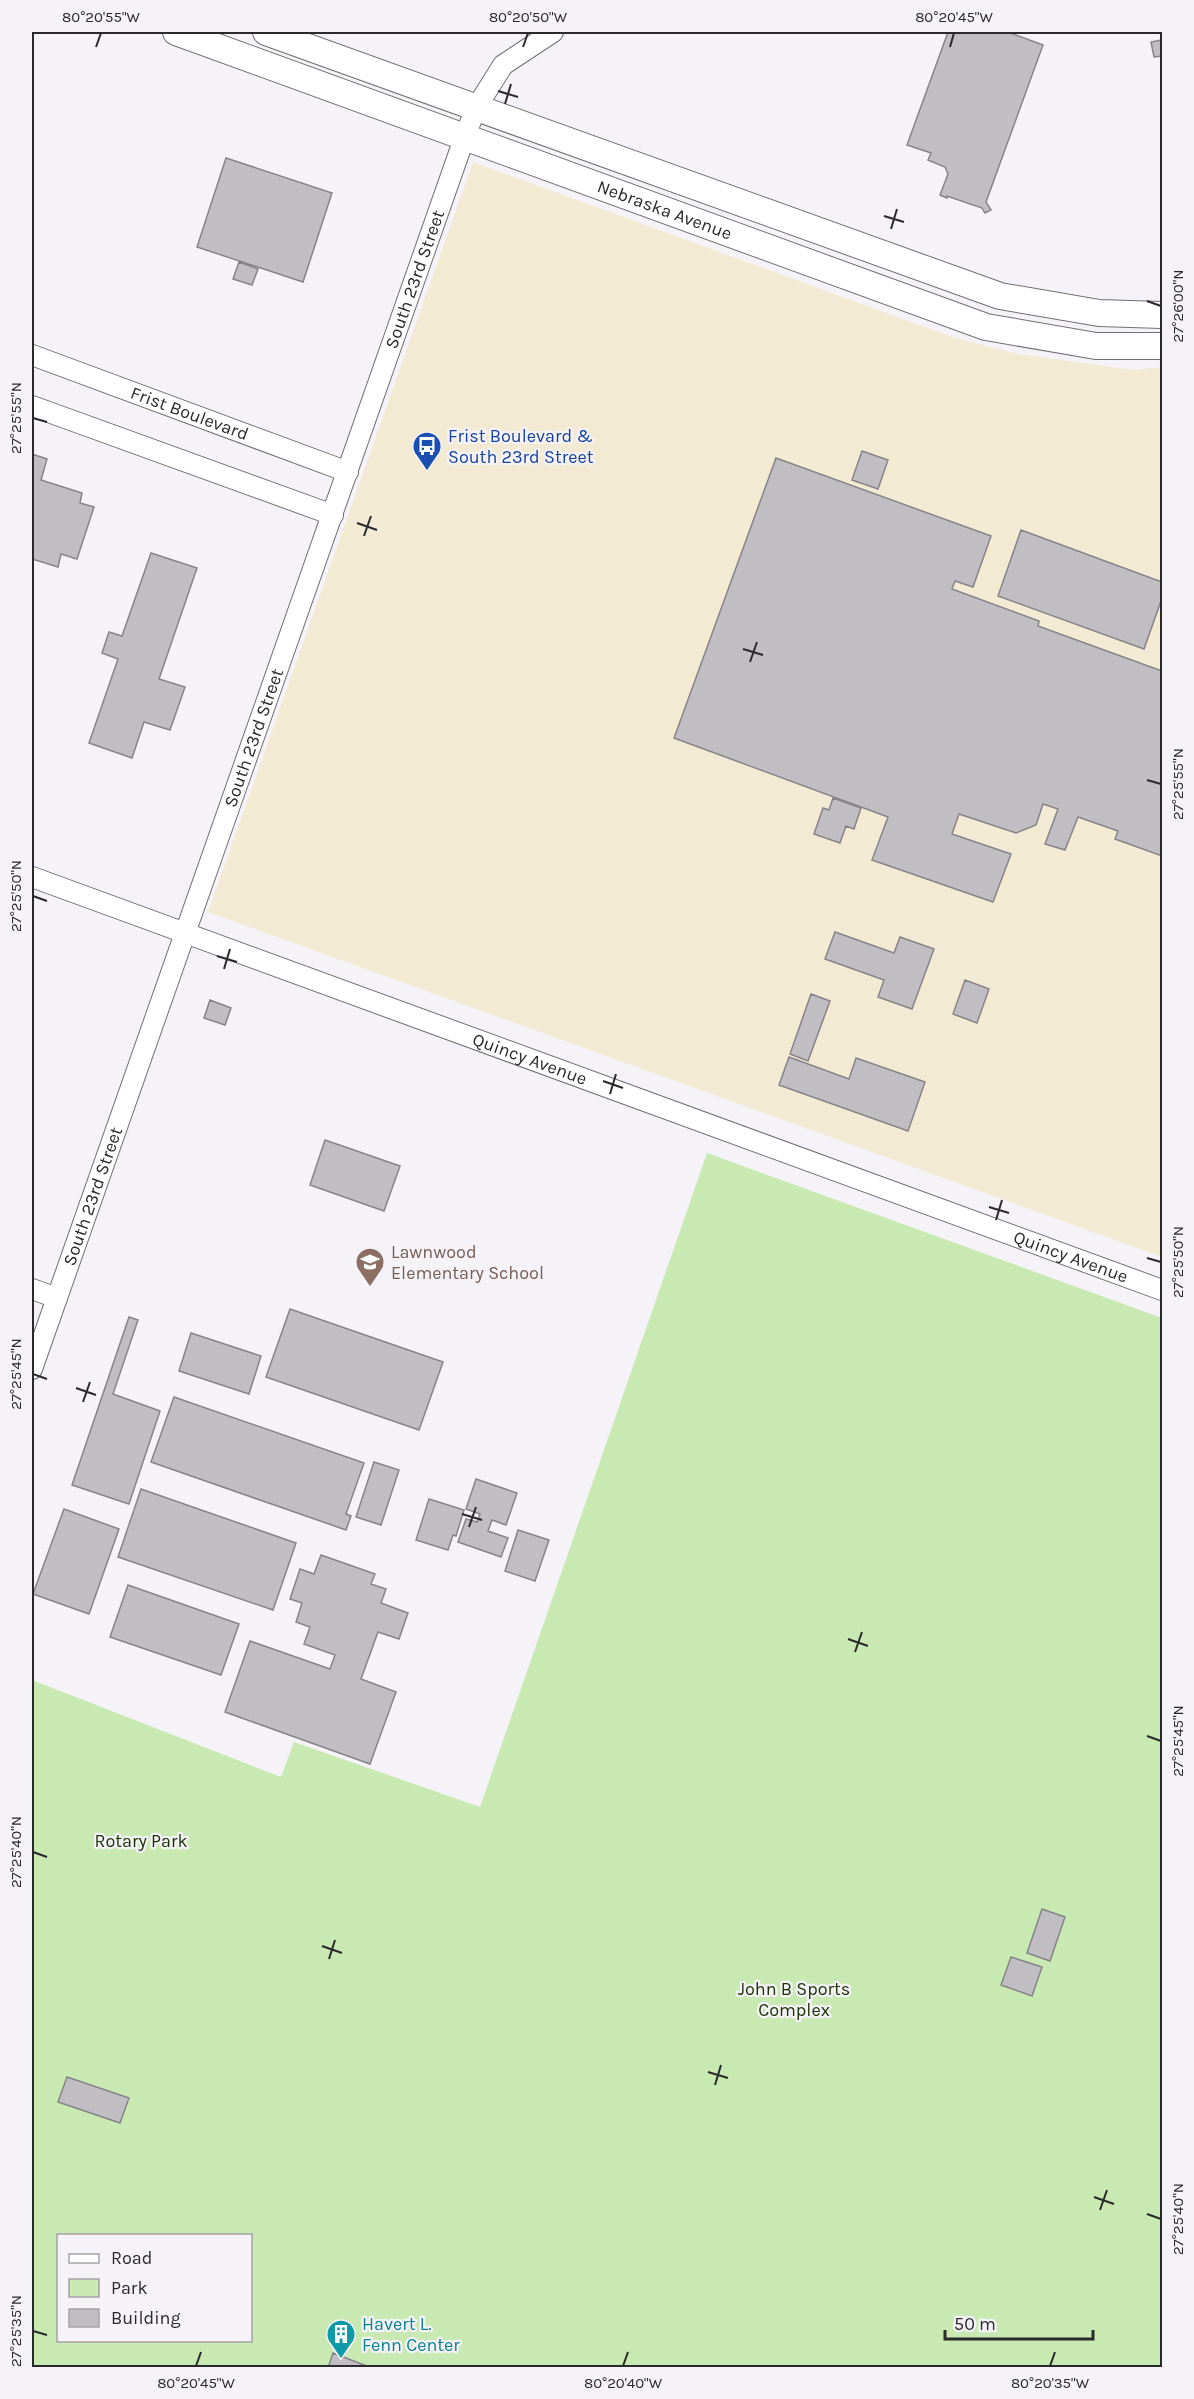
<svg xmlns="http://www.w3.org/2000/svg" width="1194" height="2399" font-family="Karla,sans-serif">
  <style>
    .medical { fill: #f3ead4 }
    .green { fill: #c8e9b1; fill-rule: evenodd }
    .building { fill: #c0bec3; stroke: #868488; stroke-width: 1.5 }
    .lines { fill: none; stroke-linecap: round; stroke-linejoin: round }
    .minor-casing { stroke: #716f73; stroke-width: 22 }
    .tertiary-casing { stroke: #716f73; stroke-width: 28 }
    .minor { stroke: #fff; stroke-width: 20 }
    .tertiary { stroke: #fff; stroke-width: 26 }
    .ticks { fill: none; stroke: #2a2a2c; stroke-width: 2 }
    .labels { text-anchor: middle; stroke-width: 4.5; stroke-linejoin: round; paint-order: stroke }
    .street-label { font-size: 18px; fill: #2a2a2c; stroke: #f5f3f8 }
    .transit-label { font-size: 18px; fill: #164399; stroke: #f5f3f8; text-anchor: start }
    .education-label { font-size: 18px; fill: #785e54; stroke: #f5f3f8; text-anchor: start }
    .park-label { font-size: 18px; fill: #183200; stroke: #f5f3f8 }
    .culture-label { font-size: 18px; fill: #0d838f; stroke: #f5f3f8; text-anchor: start }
    .neatline { fill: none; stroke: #2a2a2c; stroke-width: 2 }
    .ticks-label { font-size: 15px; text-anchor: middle; fill: #2a2a2c }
  </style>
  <rect width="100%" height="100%" fill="#f5f3f8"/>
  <path class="medical" d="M 473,162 L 955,338 L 1018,354 L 1134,370 L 1162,367 L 1162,1257 L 208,912 Z"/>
  <path class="green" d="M 707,1153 L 1162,1318 L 1162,2367 L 32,2367 L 32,1680 L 281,1777 L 294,1742 L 480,1807 ZM 58,2236 L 250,2236 L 250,2340 L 58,2340 Z"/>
  <path class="building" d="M 948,32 L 1008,32 L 1043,45 L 986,202 L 991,210 L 985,213 L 982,208 L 947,196 L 947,198 L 940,195 L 948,174 L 945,167 L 928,160 L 931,153 L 907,145 Z
    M 1162,40 L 1162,56 L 1154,57 L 1151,42 Z
    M 226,158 L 332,193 L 303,282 L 197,247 Z
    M 239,262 L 258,269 L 252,285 L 233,279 Z
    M 862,451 L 888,460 L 878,489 L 852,480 Z
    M 32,454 L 47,459 L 41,480 L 82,493 L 80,503 L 94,507 L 77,559 L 61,554 L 58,567 L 32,559 Z
    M 776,458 L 991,536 L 973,587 L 955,581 L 952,589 L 1039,621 L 1038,626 L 1162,671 L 1162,856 L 1115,839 L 1118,831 L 1078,817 L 1065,850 L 1045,844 L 1058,809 L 1043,804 L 1036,825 L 1016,833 L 959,814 L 952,834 L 1011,854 L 993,902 L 872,860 L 888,817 L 674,738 Z
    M 1021,530 L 1162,582 L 1162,598 L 1144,649 L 998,596 Z
    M 151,553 L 197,568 L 159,679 L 185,687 L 170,730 L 144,722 L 132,758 L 89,743 L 118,659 L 102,653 L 109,632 L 122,636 Z
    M 833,798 L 861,808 L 854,829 L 846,826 L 840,843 L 814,834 L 823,808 L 829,810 Z
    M 835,932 L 894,953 L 900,937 L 934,949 L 912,1009 L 878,997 L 884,980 L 825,959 Z
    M 965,980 L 989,989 L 977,1023 L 953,1014 Z
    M 811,994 L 830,1001 L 808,1061 L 790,1054 Z
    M 210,1000 L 231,1008 L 225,1025 L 204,1018 Z
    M 789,1057 L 849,1079 L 856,1058 L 925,1082 L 908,1131 L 779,1085 Z
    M 325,1140 L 400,1166 L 384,1211 L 310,1185 Z
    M 290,1309 L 443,1362 L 419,1430 L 266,1377 Z
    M 129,1317 L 138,1320 L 113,1394 L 160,1411 L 129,1504 L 72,1485 Z
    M 191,1333 L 261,1356 L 249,1394 L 179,1371 Z
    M 174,1397 L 364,1463 L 346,1514 L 351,1516 L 346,1530 L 151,1462 Z
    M 374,1462 L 399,1470 L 381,1525 L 356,1517 Z
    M 476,1479 L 517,1493 L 506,1525 L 492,1520 L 488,1531 L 508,1538 L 501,1557 L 458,1542 L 466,1519 L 477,1522 L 480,1514 L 466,1509 Z
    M 141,1489 L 296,1543 L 273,1610 L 118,1557 Z
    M 429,1499 L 464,1510 L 456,1536 L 453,1535 L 448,1550 L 416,1540 Z
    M 64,1509 L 119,1529 L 89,1614 L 33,1594 Z
    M 518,1530 L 549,1540 L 535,1581 L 505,1571 Z
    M 321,1555 L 375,1574 L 371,1584 L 386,1589 L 381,1603 L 408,1613 L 399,1639 L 378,1632 L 361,1679 L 396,1692 L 370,1764 L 225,1712 L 250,1641 L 330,1669 L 335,1655 L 304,1644 L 310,1627 L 296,1622 L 302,1603 L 290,1599 L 300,1569 L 314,1574 Z
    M 128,1585 L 239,1624 L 221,1675 L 110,1637 Z
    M 1042,1909 L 1065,1917 L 1050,1961 L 1027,1953 Z
    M 1011,1957 L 1042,1967 L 1032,1996 L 1001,1985 Z
    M 67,2077 L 129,2098 L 120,2123 L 58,2102 Z
    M 333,2353 L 372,2368 L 328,2368 Z"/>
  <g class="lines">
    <g class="minor-casing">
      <g id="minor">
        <path id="s1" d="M 32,355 L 348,472"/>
        <path d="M 32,406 L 333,515"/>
        <path id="s2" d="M 32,877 L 1162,1290"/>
        <path d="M 32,1289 L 57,1298"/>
        <path id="s3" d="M 32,1369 L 465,136 L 476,108 L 503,65 L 553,32"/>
      </g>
    </g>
    <g class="tertiary-casing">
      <g id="tertiary">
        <path id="s4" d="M 176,32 L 986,327 L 1096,346 L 1162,346"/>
        <path d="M 266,32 L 1000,296 L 1099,313 L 1162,315"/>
      </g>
    </g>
    <use href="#minor" class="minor"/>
    <use href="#tertiary" class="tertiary"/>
  </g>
  <path class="ticks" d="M 96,47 L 101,33M 523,47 L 528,33M 950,47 L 954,33M 498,91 L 518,97M 505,104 L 511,84M 884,216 L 904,222M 891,229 L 897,209M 1147,301 L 1161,306M 33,418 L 47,422M 357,523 L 377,530M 364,536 L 371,516M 743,649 L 763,655M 750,662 L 757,642M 1147,780 L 1161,784M 33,896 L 47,901M 217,956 L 237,962M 224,969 L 230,949M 603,1081 L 623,1088M 610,1094 L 616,1074M 989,1207 L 1009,1213M 996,1220 L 1002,1200M 1147,1258 L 1161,1262M 33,1374 L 47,1379M 76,1388 L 96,1395M 83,1402 L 90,1382M 462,1514 L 482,1520M 469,1527 L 476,1507M 848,1639 L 868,1646M 855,1652 L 862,1632M 1147,1736 L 1161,1741M 33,1852 L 47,1857M 322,1946 L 342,1953M 329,1959 L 335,1940M 708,2072 L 728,2078M 715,2085 L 721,2065M 1094,2197 L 1114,2204M 1100,2210 L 1107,2190M 1147,2214 L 1161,2219M 33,2331 L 47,2335M 196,2366 L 201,2352M 623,2366 L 628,2352M 1050,2366 L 1055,2352"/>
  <defs>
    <g id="bus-pin" transform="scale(1.5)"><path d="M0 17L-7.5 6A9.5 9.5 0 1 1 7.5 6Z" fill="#1a4fb4" stroke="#f5f3f8"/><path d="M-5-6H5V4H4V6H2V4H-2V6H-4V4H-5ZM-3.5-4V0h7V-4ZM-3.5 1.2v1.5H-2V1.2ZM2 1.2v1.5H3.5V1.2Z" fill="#fff"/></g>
    <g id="school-pin" transform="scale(1.5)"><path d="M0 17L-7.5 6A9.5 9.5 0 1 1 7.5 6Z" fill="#8d6e63" stroke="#f5f3f8"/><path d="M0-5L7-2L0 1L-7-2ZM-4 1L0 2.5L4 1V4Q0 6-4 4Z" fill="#fff"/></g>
    <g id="building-pin" transform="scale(1.5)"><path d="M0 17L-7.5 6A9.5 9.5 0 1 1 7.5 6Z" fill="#0f9aa8" stroke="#f5f3f8"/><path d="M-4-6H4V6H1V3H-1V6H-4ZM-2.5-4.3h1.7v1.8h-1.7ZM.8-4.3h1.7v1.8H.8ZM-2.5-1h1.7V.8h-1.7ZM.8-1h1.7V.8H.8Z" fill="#fff"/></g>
  </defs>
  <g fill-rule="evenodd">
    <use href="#bus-pin" x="427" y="446"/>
    <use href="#school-pin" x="370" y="1262"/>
    <use href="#building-pin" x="341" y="2334"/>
  </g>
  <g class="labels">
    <g class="street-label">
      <text dy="6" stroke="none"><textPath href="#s4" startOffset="520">Nebraska Avenue</textPath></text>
      <text dy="6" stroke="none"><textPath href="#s3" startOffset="1155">South 23rd Street</textPath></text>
      <text dy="6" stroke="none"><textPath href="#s1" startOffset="168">Frist Boulevard</textPath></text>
      <text dy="6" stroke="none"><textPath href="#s3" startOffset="669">South 23rd Street</textPath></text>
      <text dy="6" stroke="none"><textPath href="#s2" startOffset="530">Quincy Avenue</textPath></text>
      <text dy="6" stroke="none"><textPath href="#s3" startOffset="183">South 23rd Street</textPath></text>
      <text dy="6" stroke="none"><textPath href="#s2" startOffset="1106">Quincy Avenue</textPath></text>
    </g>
    <g class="transit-label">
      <text x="448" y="442">Frist Boulevard &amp;<tspan x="448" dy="21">South 23rd Street</tspan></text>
    </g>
    <g class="education-label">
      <text x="391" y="1258">Lawnwood<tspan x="391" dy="21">Elementary School</tspan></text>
    </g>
    <g class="park-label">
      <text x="141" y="1847">Rotary Park</text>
      <text x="794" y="1995">John B Sports<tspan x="794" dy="21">Complex</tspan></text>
    </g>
    <g class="culture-label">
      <text x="362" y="2330">Havert L.<tspan x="362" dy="21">Fenn Center</tspan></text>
    </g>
  </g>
  <rect width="1194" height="2399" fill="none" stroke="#f5f3f8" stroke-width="66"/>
  <rect x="57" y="2234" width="195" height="108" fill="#f5f3f8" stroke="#a4a3a6" stroke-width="1.5"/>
  <rect x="69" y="2254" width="30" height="9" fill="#ffffff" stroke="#a4a3a6" stroke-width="1.5"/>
  <text x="111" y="2264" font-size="18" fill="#2a2a2c">Road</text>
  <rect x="69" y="2279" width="30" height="18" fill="#c8e9b1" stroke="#a4a3a6" stroke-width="1.5"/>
  <text x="111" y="2294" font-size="18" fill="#2a2a2c">Park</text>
  <rect x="69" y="2309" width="30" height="18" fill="#c0bec3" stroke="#a4a3a6" stroke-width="1.5"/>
  <text x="111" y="2324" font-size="18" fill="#2a2a2c">Building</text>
  <path d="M945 2330v9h148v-9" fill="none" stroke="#2a2a2c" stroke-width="3"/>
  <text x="954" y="2330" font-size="18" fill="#2a2a2c" stroke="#f5f3f8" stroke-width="4.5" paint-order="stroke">50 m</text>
  <rect x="33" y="33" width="1128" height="2333" class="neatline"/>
  <g class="ticks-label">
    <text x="101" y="22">80°20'55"W</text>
    <text x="528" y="22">80°20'50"W</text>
    <text x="954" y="22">80°20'45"W</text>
    <text transform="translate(1178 306) rotate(-90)" y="5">27°26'00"N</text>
    <text transform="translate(16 418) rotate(-90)" y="5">27°25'55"N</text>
    <text transform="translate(1178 784) rotate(-90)" y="5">27°25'55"N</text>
    <text transform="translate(16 896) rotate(-90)" y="5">27°25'50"N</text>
    <text transform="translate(1178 1262) rotate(-90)" y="5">27°25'50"N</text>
    <text transform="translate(16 1374) rotate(-90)" y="5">27°25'45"N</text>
    <text transform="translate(1178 1741) rotate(-90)" y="5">27°25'45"N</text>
    <text transform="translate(16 1852) rotate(-90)" y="5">27°25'40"N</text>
    <text transform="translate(1178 2219) rotate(-90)" y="5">27°25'40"N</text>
    <text transform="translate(16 2331) rotate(-90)" y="5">27°25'35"N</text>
    <text x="196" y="2388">80°20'45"W</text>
    <text x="623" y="2388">80°20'40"W</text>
    <text x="1050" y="2388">80°20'35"W</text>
  </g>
</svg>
